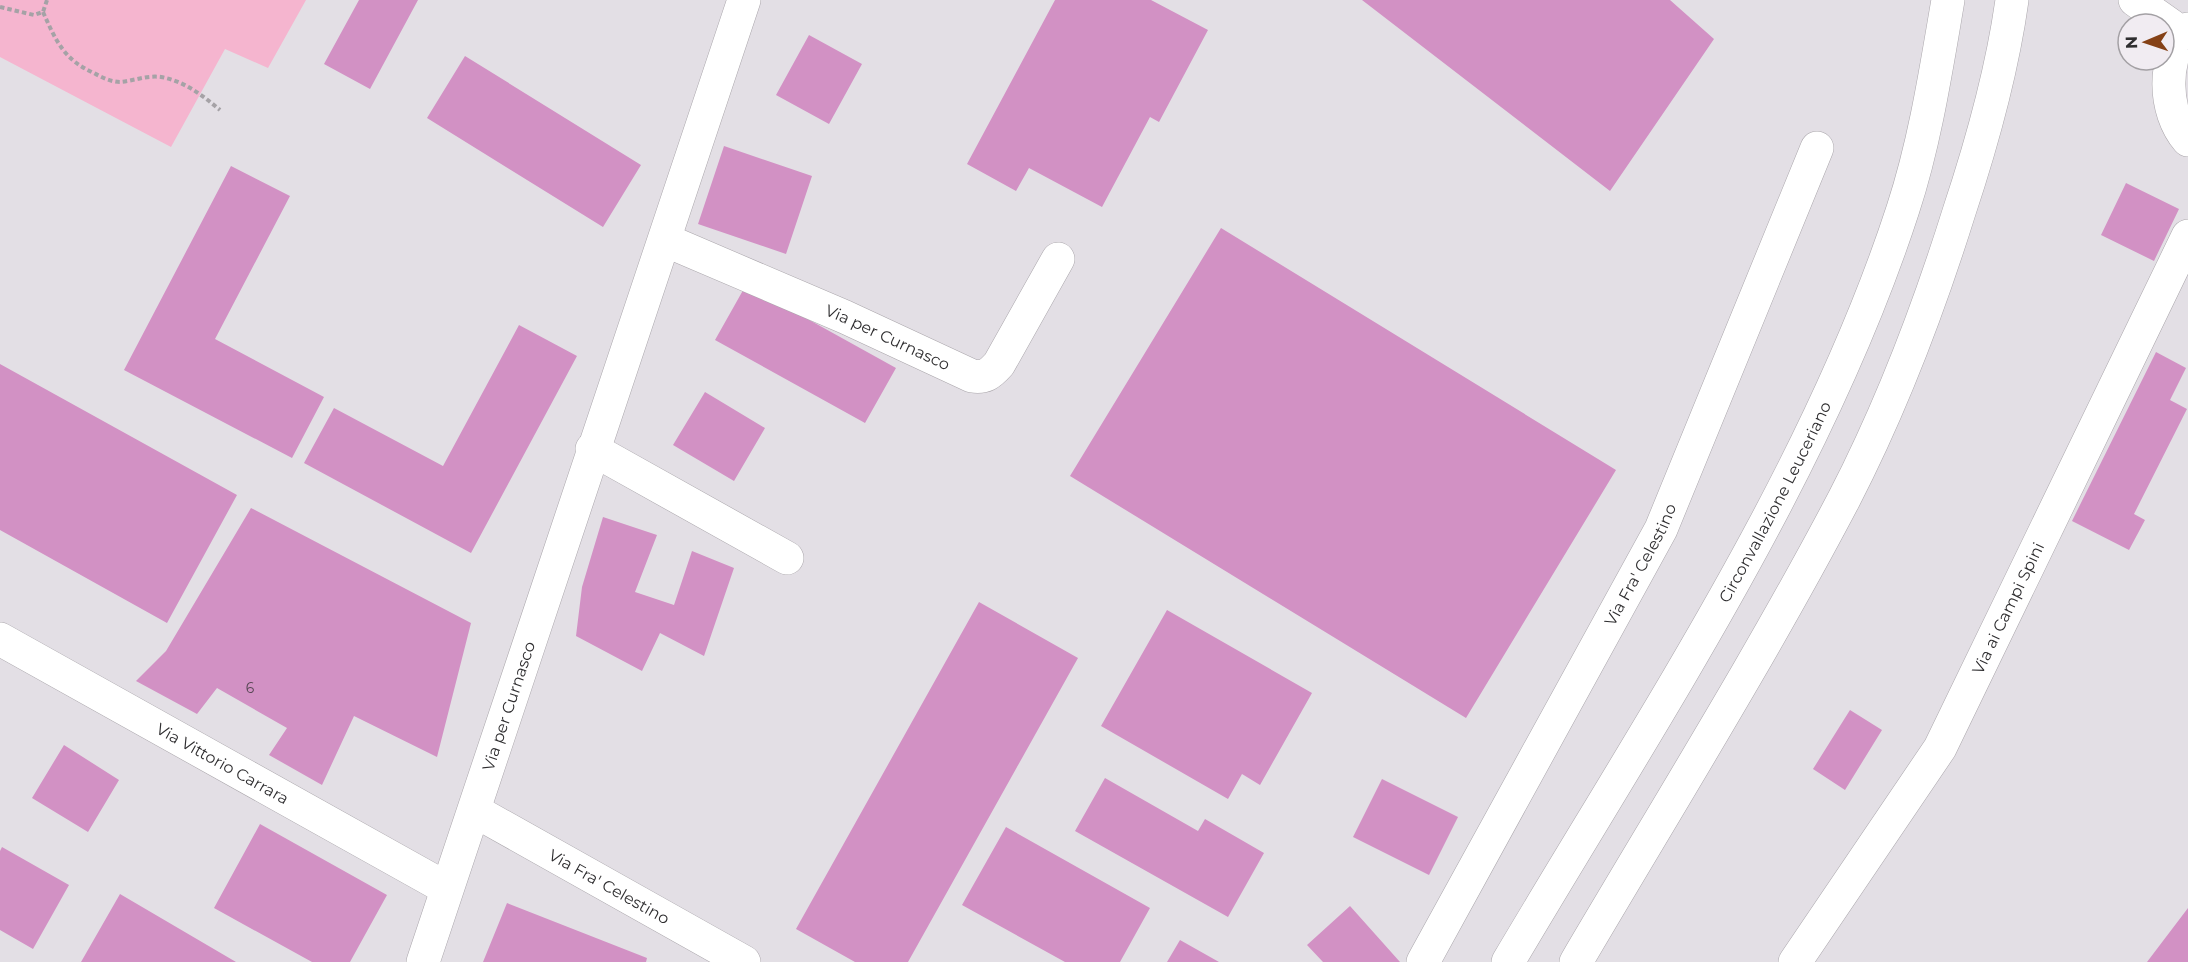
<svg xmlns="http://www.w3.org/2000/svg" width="2188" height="962" font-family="Montserrat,sans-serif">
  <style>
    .green { fill: #f5b5cf }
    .building { fill: #d291c4 }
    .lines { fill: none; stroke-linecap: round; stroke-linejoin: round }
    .minor-casing { stroke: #aaa6ab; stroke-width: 34 }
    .major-casing { stroke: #aaa6ab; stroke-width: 34 }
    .highway-casing { stroke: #aaa6ab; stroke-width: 34 }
    .path { stroke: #a5a2a6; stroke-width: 4; stroke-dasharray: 4.5 3; stroke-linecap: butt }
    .minor { stroke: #fff; stroke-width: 33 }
    .major { stroke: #fff; stroke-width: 33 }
    .highway { stroke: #fff; stroke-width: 33 }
    .labels { text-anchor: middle; stroke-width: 4.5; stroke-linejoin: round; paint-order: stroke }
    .number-label { font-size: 14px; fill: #584755 }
    .street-label { font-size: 16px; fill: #2f2e30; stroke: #f1ecf2 }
  </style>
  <rect width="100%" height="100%" fill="#e3dfe5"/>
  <path class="green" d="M 0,0 L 306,0 L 268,68 L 225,49 L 171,147 L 0,57 Z"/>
  <path class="building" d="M 359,0 L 418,0 L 370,89 L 324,64 Z
    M 1055,0 L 1151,0 L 1208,30 L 1159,122 L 1150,117 L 1102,207 L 1029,168 L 1016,191 L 967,164 Z
    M 1362,0 L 1670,0 L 1714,39 L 1610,191 Z
    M 809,35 L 862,64 L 829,124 L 776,95 Z
    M 465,56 L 641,165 L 603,227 L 427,118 Z
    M 724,146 L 812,176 L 786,254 L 698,224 Z
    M 231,166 L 290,196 L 215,339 L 324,397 L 292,458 L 124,370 Z
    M 2126,183 L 2179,209 L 2154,261 L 2101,235 Z
    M 1221,228 L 1616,470 L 1466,718 L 1070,476 Z
    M 746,285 L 896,368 L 865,423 L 715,340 Z
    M 519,325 L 577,356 L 471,553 L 304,463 L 334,408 L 443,466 Z
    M 2156,352 L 2186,368 L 2170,400 L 2187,409 L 2134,514 L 2145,520 L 2129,550 L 2072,521 Z
    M 0,364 L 237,495 L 167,623 L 0,530 Z
    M 705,392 L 765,428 L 734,481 L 673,445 Z
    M 251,508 L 471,623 L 437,757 L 354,716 L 322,785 L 269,755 L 287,728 L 217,688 L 197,714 L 136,681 L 166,651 Z
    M 603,517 L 657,535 L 635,592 L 674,605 L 692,551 L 734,568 L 704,656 L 660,633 L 642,671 L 576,636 L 582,587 Z
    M 979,602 L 1078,658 L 908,962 L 855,962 L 796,929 Z
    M 1167,610 L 1312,693 L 1260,785 L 1242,774 L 1228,799 L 1101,726 Z
    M 1850,710 L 1882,730 L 1845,790 L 1813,769 Z
    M 64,745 L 119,780 L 88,832 L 32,798 Z
    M 1105,778 L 1198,831 L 1205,819 L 1264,853 L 1228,917 L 1075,831 Z
    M 1382,779 L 1458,817 L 1429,875 L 1353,837 Z
    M 260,824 L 387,895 L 350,962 L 312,962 L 214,908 Z
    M 1006,827 L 1150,908 L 1120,962 L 1065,962 L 962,905 Z
    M 2,847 L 69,885 L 33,949 L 0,930 L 0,851 Z
    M 120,894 L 236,962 L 81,962 Z
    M 507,903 L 647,958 L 646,962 L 483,962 Z
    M 1350,906 L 1400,962 L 1323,962 L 1307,945 Z
    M 2188,908 L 2188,962 L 2147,962 Z
    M 1180,940 L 1219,962 L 1167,962 Z"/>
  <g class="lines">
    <g class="minor-casing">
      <g id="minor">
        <path id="s1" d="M 665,240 L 845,317 L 972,376 C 985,378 990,374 999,364 L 1058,259"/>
        <path d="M 592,449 L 787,558"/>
        <path id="s2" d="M 0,639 L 446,888"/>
        <path id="s3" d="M 475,811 L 744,962"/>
        <path id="s4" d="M 423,962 L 744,0"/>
        <path id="s5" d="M 1423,962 L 1661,529 L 1817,148"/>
        <path id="s6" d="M 1795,962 L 1940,748 L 2188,236"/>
      </g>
    </g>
    <g class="major-casing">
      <path id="major" d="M 2135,0 L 2183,34
        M 2188,29 C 2162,58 2163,111 2188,140"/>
    </g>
    <g class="highway-casing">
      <g id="highway">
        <path id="s7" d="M 1508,962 C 1649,723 1817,474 1903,209 C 1925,142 1936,70 1948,0"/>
        <path d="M 1576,962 C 1666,809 1761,657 1844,499 C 1891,408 1928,311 1959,212 C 1982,143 2002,72 2012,0"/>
      </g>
    </g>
    <path class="path" d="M 0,7 L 34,15 L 43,12 L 47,0
      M 43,12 C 56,41 64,60 94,73 C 101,77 111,82 120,82 C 133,81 147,75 161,77 C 184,81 202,95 220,110"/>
    <use href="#minor" class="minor"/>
    <use href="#major" class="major"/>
    <use href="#highway" class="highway"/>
  </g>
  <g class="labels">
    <g class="number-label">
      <text x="250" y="693">6</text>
    </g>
    <g class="street-label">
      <text dy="6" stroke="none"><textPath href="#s1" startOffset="243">Via per Curnasco</textPath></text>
      <text dy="6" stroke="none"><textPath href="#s7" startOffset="532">Circonvallazione Leuceriano</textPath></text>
      <text dy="6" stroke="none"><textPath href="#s5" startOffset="453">Via Fra' Celestino</textPath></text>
      <text dy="6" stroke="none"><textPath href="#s6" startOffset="414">Via ai Campi Spini</textPath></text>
      <text dy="6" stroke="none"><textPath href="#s4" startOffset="270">Via per Curnasco</textPath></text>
      <text dy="6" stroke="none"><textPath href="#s2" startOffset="255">Via Vittorio Carrara</textPath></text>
      <text dy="6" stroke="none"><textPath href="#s3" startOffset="154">Via Fra' Celestino</textPath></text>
    </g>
  </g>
  <g transform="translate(2146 42) rotate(268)"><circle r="28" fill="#f1ecf2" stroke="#a3a0a4" stroke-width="1.5"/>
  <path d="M0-4.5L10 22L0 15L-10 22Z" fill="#854116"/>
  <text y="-9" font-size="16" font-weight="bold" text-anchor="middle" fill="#2f2e30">N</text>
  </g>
</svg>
